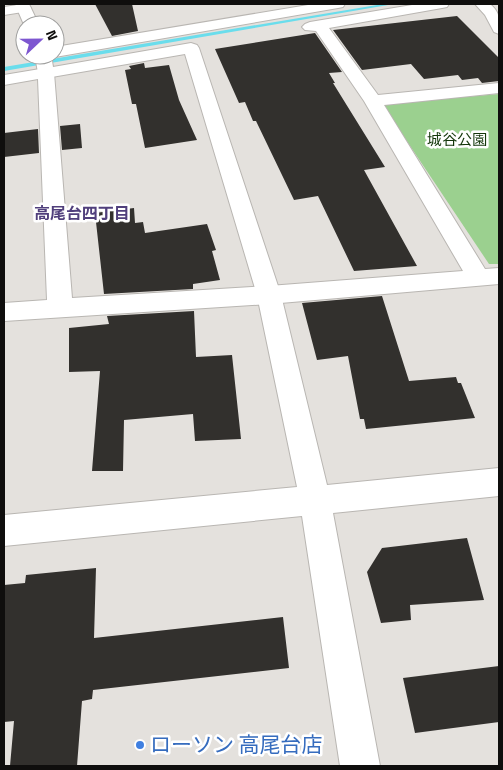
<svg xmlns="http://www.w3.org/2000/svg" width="503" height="770" font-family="'Titillium Web','Noto Sans JP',sans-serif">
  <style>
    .green { fill: #9bd08f }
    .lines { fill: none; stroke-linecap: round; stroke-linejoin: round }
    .stream { fill: #6addec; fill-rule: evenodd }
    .building { fill: #32302d }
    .minor-casing { stroke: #b9b6b2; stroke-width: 2 }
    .tertiary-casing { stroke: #b9b6b2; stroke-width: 2 }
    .minor { fill: #fff; fill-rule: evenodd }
    .tertiary { fill: #fff; fill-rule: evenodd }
    .shop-dot { fill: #3f7fe0; stroke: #fff; stroke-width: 2 }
    .labels { text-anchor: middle; stroke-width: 5; stroke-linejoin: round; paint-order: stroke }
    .far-park-label { font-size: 15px; fill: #14370b; stroke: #fff }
    .far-neighbourhood-label { font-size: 16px; font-weight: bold; fill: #503f7c; stroke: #fff }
    .near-shop-label { font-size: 21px; fill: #366cbe; stroke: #fff; text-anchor: start }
  </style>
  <rect width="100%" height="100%" fill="#e4e1dd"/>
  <path class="green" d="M 499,94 L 499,264 L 489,264 L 382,104 Z"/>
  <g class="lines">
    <path class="stream" d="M 383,4 L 394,4 L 4,71 L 4,67 Z"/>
  </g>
  <path class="building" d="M 95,4 L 132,4 L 138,31 L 112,36 Z
    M 457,16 L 499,58 L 499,81 L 482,83 L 478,78 L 462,80 L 458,75 L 424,79 L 411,64 L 362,70 L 333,30 Z
    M 315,33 L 342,72 L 329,73 L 335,83 L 333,83 L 385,167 L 364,170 L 417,266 L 354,271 L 318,196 L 294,200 L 256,121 L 253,121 L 245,102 L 239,103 L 215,49 Z
    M 144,63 L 145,68 L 169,65 L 179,100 L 197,140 L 145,148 L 136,104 L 132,104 L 125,70 L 131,69 L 129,66 Z
    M 80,124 L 82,148 L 62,150 L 60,126 Z
    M 38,129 L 39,153 L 4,157 L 4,133 Z
    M 134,208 L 135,223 L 143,222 L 145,233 L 207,224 L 216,250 L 212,251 L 220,280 L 193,284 L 193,289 L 104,294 L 95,213 Z
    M 382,296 L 409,381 L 456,377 L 458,383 L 461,383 L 475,418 L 366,429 L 364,419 L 360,419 L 348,356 L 317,360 L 302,303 Z
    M 194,311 L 196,357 L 232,355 L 241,439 L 195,441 L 193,414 L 124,420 L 123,471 L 92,471 L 100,371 L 69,372 L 69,328 L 109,324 L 107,316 Z
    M 467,538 L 484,600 L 410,605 L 411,620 L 381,623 L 367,572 L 382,548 Z
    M 96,568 L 94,638 L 283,617 L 289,668 L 93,690 L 92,699 L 82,701 L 77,766 L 10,766 L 14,721 L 4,722 L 4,585 L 25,583 L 26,575 Z
    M 499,666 L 499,722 L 415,733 L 403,678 Z"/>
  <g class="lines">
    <g class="minor-casing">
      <path id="minor" d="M 24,4 L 31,8 L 29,11 L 4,15 L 4,7 Z
        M 314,4 L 345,4 L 343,7 L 338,8 L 55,57 L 49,55 L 55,55 L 55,47 Z
        M 418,4 L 449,4 L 447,7 L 442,8 L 329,28 L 378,95 L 499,83 L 499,93 L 384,105 L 485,269 L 499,268 L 499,284 L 269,304 L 4,321 L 4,303 L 47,300 L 38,79 L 4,85 L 4,75 L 46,68 L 52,69 L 54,73 L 72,298 L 269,286 L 463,271 L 364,101 L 316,31 L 305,30 L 302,27 L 305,24 L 310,22 Z
        M 475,4 L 490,4 C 501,13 499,20 499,34 L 494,32 L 485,15 Z"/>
    </g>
    <g class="tertiary-casing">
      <path id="tertiary" d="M 15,4 L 29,4 L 39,25 L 25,25 L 25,27 Z
        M 191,43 L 197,45 L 199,48 L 281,295 L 327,485 L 499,468 L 499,496 L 333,513 L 380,766 L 340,766 L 302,516 L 4,546 L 4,515 L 297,487 L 257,295 L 185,54 L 46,78 L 40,77 L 38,73 L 35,55 L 51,55 L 53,67 Z"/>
    </g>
    <use href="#minor" class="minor"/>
    <use href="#tertiary" class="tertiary"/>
  </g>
  <circle class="shop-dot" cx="140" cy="745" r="5"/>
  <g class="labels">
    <g class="far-park-label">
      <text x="457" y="145">城谷公園</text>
    </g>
    <g class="far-neighbourhood-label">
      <text x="82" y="219">高尾台四丁目</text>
    </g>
    <g class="near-shop-label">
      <text x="150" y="752">ローソン 高尾台店</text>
    </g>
  </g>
  <rect width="503" height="770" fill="none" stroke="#0f0e0d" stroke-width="10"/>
  <g transform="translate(40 40) rotate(68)"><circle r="24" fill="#ffffff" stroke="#9f9f9e"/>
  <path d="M0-4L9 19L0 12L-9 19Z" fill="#7d56d0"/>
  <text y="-8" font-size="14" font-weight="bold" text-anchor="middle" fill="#0f0e0d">N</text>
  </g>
</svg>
